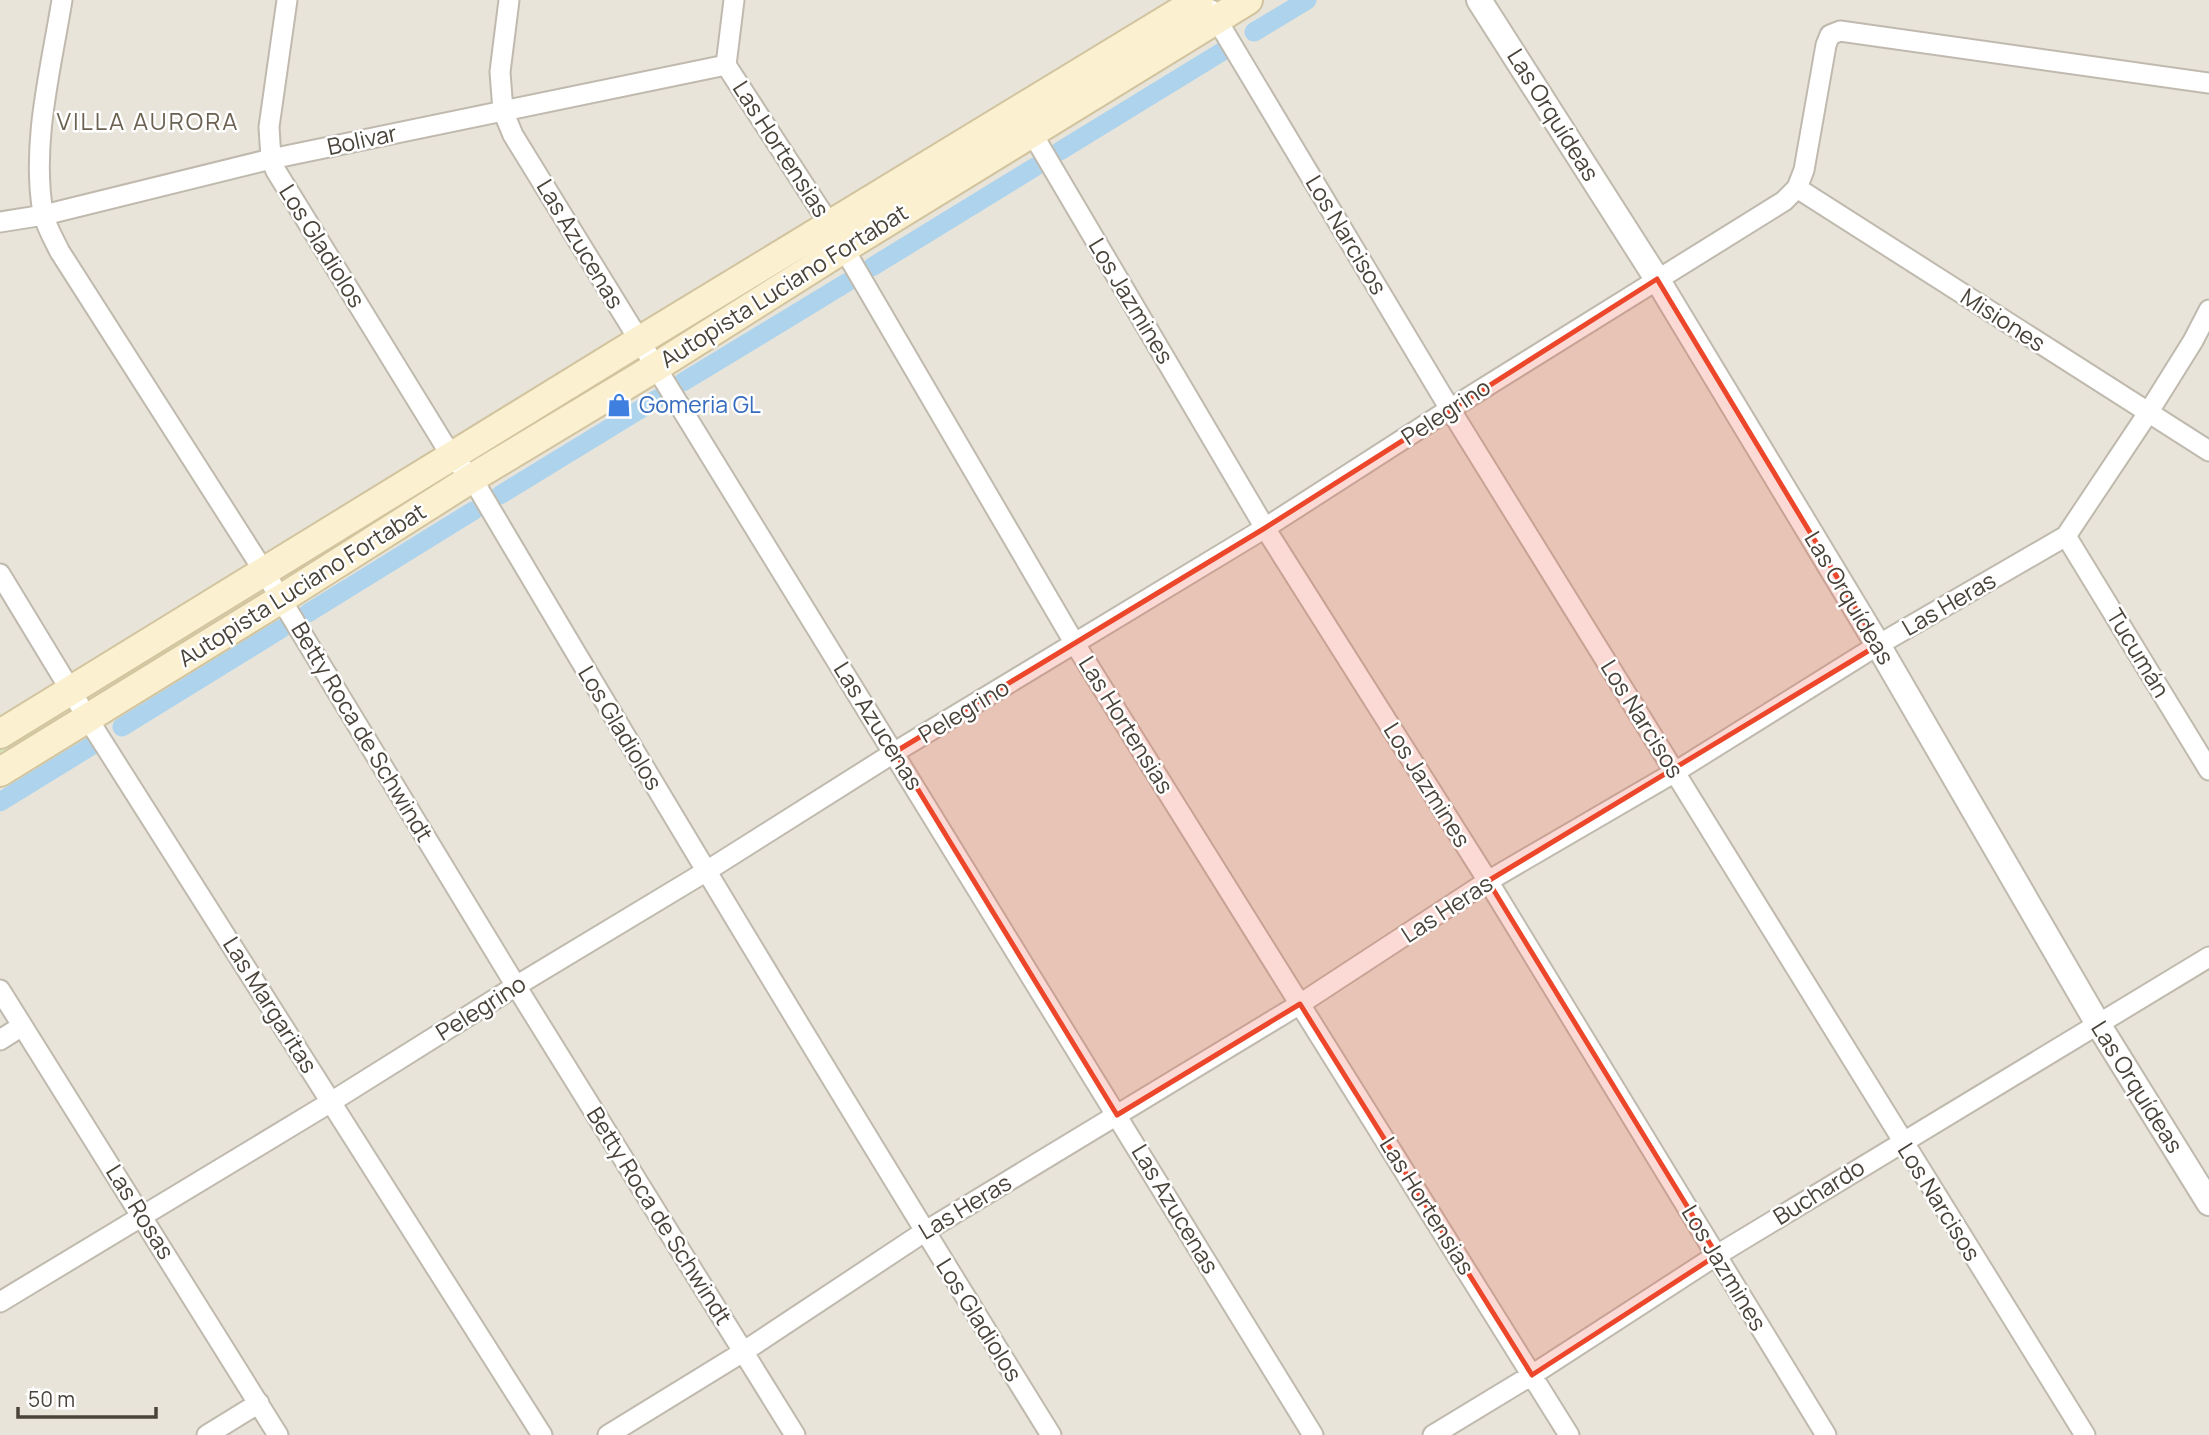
<svg xmlns="http://www.w3.org/2000/svg" width="2209" height="1435" font-family="Manrope,sans-serif">
  <style>
    .residential { fill: #e8e4da }
    .green { fill: #d1e6b8 }
    .lines { fill: none; stroke-linecap: round; stroke-linejoin: round }
    .canal { stroke: #add3ed; stroke-width: 19 }
    .minor-casing { stroke: #c0baae; stroke-width: 23 }
    .tertiary-casing { stroke: #c0baae; stroke-width: 28 }
    .secondary-casing { stroke: #d1c49e; stroke-width: 32 }
    .minor { stroke: #fff; stroke-width: 19 }
    .tertiary { stroke: #fff; stroke-width: 24 }
    .secondary { stroke: #fbf0cf; stroke-width: 28 }
    .marked { fill: #ec472b; fill-opacity: 0.2; stroke: #ec472b; stroke-width: 5; stroke-linejoin: round }
    .labels { text-anchor: middle; stroke-width: 5; stroke-linejoin: round; paint-order: stroke }
    .street-label { font-size: 23px; fill: #49433a; stroke: #fff }
    .shop-label { font-size: 23px; fill: #366cbe; stroke: #fff; text-anchor: start }
    .neighbourhood-label { font-size: 24px; letter-spacing: 2px; fill: #6b6151; stroke: #fff }
  </style>
  <rect width="100%" height="100%" fill="#f5f2ec"/>
  <path class="residential" d="M 0,0 L 2209,0 L 2209,1435 L 0,1435 Z"/>
  <path class="green" d="M 621,363 L 625,370 L 488,455 L 484,449 Z
    M 436,481 L 439,487 L 356,537 L 367,524 Z
    M 249,596 L 250,598 L 196,632 L 184,645 L 116,688 L 112,682 Z
    M 59,714 L 63,720 L 0,759 L 0,750 Z"/>
  <g class="lines">
    <path class="canal" d="M 1254,32 L 1307,0
      M 1060,151 L 1228,48
      M 872,267 L 1035,167
      M 683,382 L 846,283
      M 500,495 L 657,399
      M 308,613 L 473,511
      M 122,727 L 281,629
      M 0,802 L 96,743"/>
    <g class="minor-casing">
      <path id="minor" d="M 62,0 C 51,69 31,143 43,213 C 46,226 54,240 60,252 L 265,573 L 516,986 L 795,1435
        M 287,0 L 269,127 L 271,159 L 276,171 L 452,457 L 472,478 C 662,799 854,1118 1051,1435
        M 509,0 L 500,72 L 503,111 L 513,135 L 1313,1435
        M 734,0 L 726,65 L 830,225 L 1075,644 L 1569,1435
        M 1211,10 L 1450,409 L 2085,1435
        M 1032,133 L 1265,528 L 1488,881 L 1826,1435
        M 1797,188 L 2209,451
        M 0,222 L 44,215 L 271,159 L 726,65
        M 2066,536 L 2209,770
        M 0,574 L 88,719 L 542,1435
        M 0,990 L 278,1435
        M 0,1040 L 22,1026
        M 0,1302 L 331,1102 L 516,986 L 705,872 L 895,752 L 1265,528 L 1450,409 L 1784,201 L 1797,188 L 1804,170 L 1826,45 L 1830,35 L 1840,31 L 2209,83
        M 207,1435 L 259,1403
        M 608,1435 L 743,1352 L 924,1232 L 1300,1004 L 1488,881 L 1675,772 L 1878,645 L 2066,536 L 2148,413 L 2193,341 L 2209,310
        M 1433,1435 L 1532,1375 L 1717,1255 L 2209,957"/>
    </g>
    <g class="tertiary-casing">
      <path id="tertiary" d="M 1479,0 L 1657,279 L 1878,645 L 2098,1024 L 2209,1203"/>
    </g>
    <g class="secondary-casing">
      <path id="secondary" d="M 0,734 L 639,341 L 1199,0
        M 0,772 L 281,599 L 472,478 L 656,367 L 843,249 L 1248,0"/>
    </g>
    <use href="#minor" class="minor"/>
    <use href="#tertiary" class="tertiary"/>
    <use href="#secondary" class="secondary"/>
  </g>
  <path class="marked" d="M 1657,279 L 1878,645 L 1488,881 L 1717,1255 L 1532,1375 L 1300,1004 L 1117,1115 L 895,752 L 1265,528 Z"/>
  <defs>
    <g id="shop-bare" transform="scale(1.89)"><path d="M-5-2.5h2.3a2.7 3.5 0 0 1 5.4 0H5L5.5 6h-11ZM-1.5-2.5h3a1.5 2.3 0 0 0-3 0Z" fill="#3f7fe0" stroke="#fff" stroke-width="2.5" paint-order="stroke"/></g>
  </defs>
  <g fill-rule="evenodd">
    <use href="#shop-bare" x="619" y="405"/>
  </g>
  <g class="labels">
    <g class="street-label">
      <text transform="translate(1553 115) rotate(58)" y="8">Las Orquídeas</text>
      <text transform="translate(362 140) rotate(-12)" y="8">Bolivar</text>
      <text transform="translate(781 149) rotate(57)" y="8">Las Hortensias</text>
      <text transform="translate(1346 235) rotate(59)" y="8">Los Narcisos</text>
      <text transform="translate(580 244) rotate(59)" y="8">Las Azucenas</text>
      <text transform="translate(322 246) rotate(58)" y="8">Los Gladiolos</text>
      <text transform="translate(784 286) rotate(-32)" y="8">Autopista Luciano Fortabat</text>
      <text transform="translate(1131 301) rotate(59)" y="8">Los Jazmines</text>
      <text transform="translate(2003 320) rotate(33)" y="8">Misiones</text>
      <text transform="translate(1446 412) rotate(-33)" y="8">Pelegrino</text>
      <text transform="translate(302 585) rotate(-32)" y="8">Autopista Luciano Fortabat</text>
      <text transform="translate(1849 598) rotate(59)" y="8">Las Orquídeas</text>
      <text transform="translate(1949 604) rotate(-30)" y="8">Las Heras</text>
      <text transform="translate(2138 653) rotate(59)" y="8">Tucumán</text>
      <text transform="translate(964 711) rotate(-31)" y="8">Pelegrino</text>
      <text transform="translate(1642 719) rotate(58)" y="8">Los Narcisos</text>
      <text transform="translate(1126 725) rotate(58)" y="8">Las Hortensias</text>
      <text transform="translate(878 726) rotate(58)" y="8">Las Azucenas</text>
      <text transform="translate(620 728) rotate(59)" y="8">Los Gladiolos</text>
      <text transform="translate(362 732) rotate(59)" y="8">Betty Roca de Schwindt</text>
      <text transform="translate(1427 785) rotate(58)" y="8">Los Jazmines</text>
      <text transform="translate(1447 909) rotate(-33)" y="8">Las Heras</text>
      <text transform="translate(270 1005) rotate(58)" y="8">Las Margaritas</text>
      <text transform="translate(481 1008) rotate(-32)" y="8">Pelegrino</text>
      <text transform="translate(2137 1087) rotate(58)" y="8">Las Orquídeas</text>
      <text transform="translate(1819 1192) rotate(-32)" y="8">Buchardo</text>
      <text transform="translate(1939 1202) rotate(58)" y="8">Los Narcisos</text>
      <text transform="translate(1427 1206) rotate(58)" y="8">Las Hortensias</text>
      <text transform="translate(965 1207) rotate(-31)" y="8">Las Heras</text>
      <text transform="translate(1175 1209) rotate(59)" y="8">Las Azucenas</text>
      <text transform="translate(140 1212) rotate(58)" y="8">Las Rosas</text>
      <text transform="translate(659 1216) rotate(58)" y="8">Betty Roca de Schwindt</text>
      <text transform="translate(1724 1268) rotate(59)" y="8">Los Jazmines</text>
      <text transform="translate(979 1320) rotate(58)" y="8">Los Gladiolos</text>
    </g>
    <g class="shop-label">
      <text x="639" y="413">Gomeria GL</text>
    </g>
    <g class="neighbourhood-label">
      <text x="148" y="130">VILLA AURORA</text>
    </g>
  </g>
  <path d="M18 1407v10h138v-10" fill="none" stroke="#49433a" stroke-width="3.5"/>
  <text x="28" y="1407" font-size="21" fill="#49433a" stroke="#ffffff" stroke-width="5" paint-order="stroke">50 m</text>
</svg>
